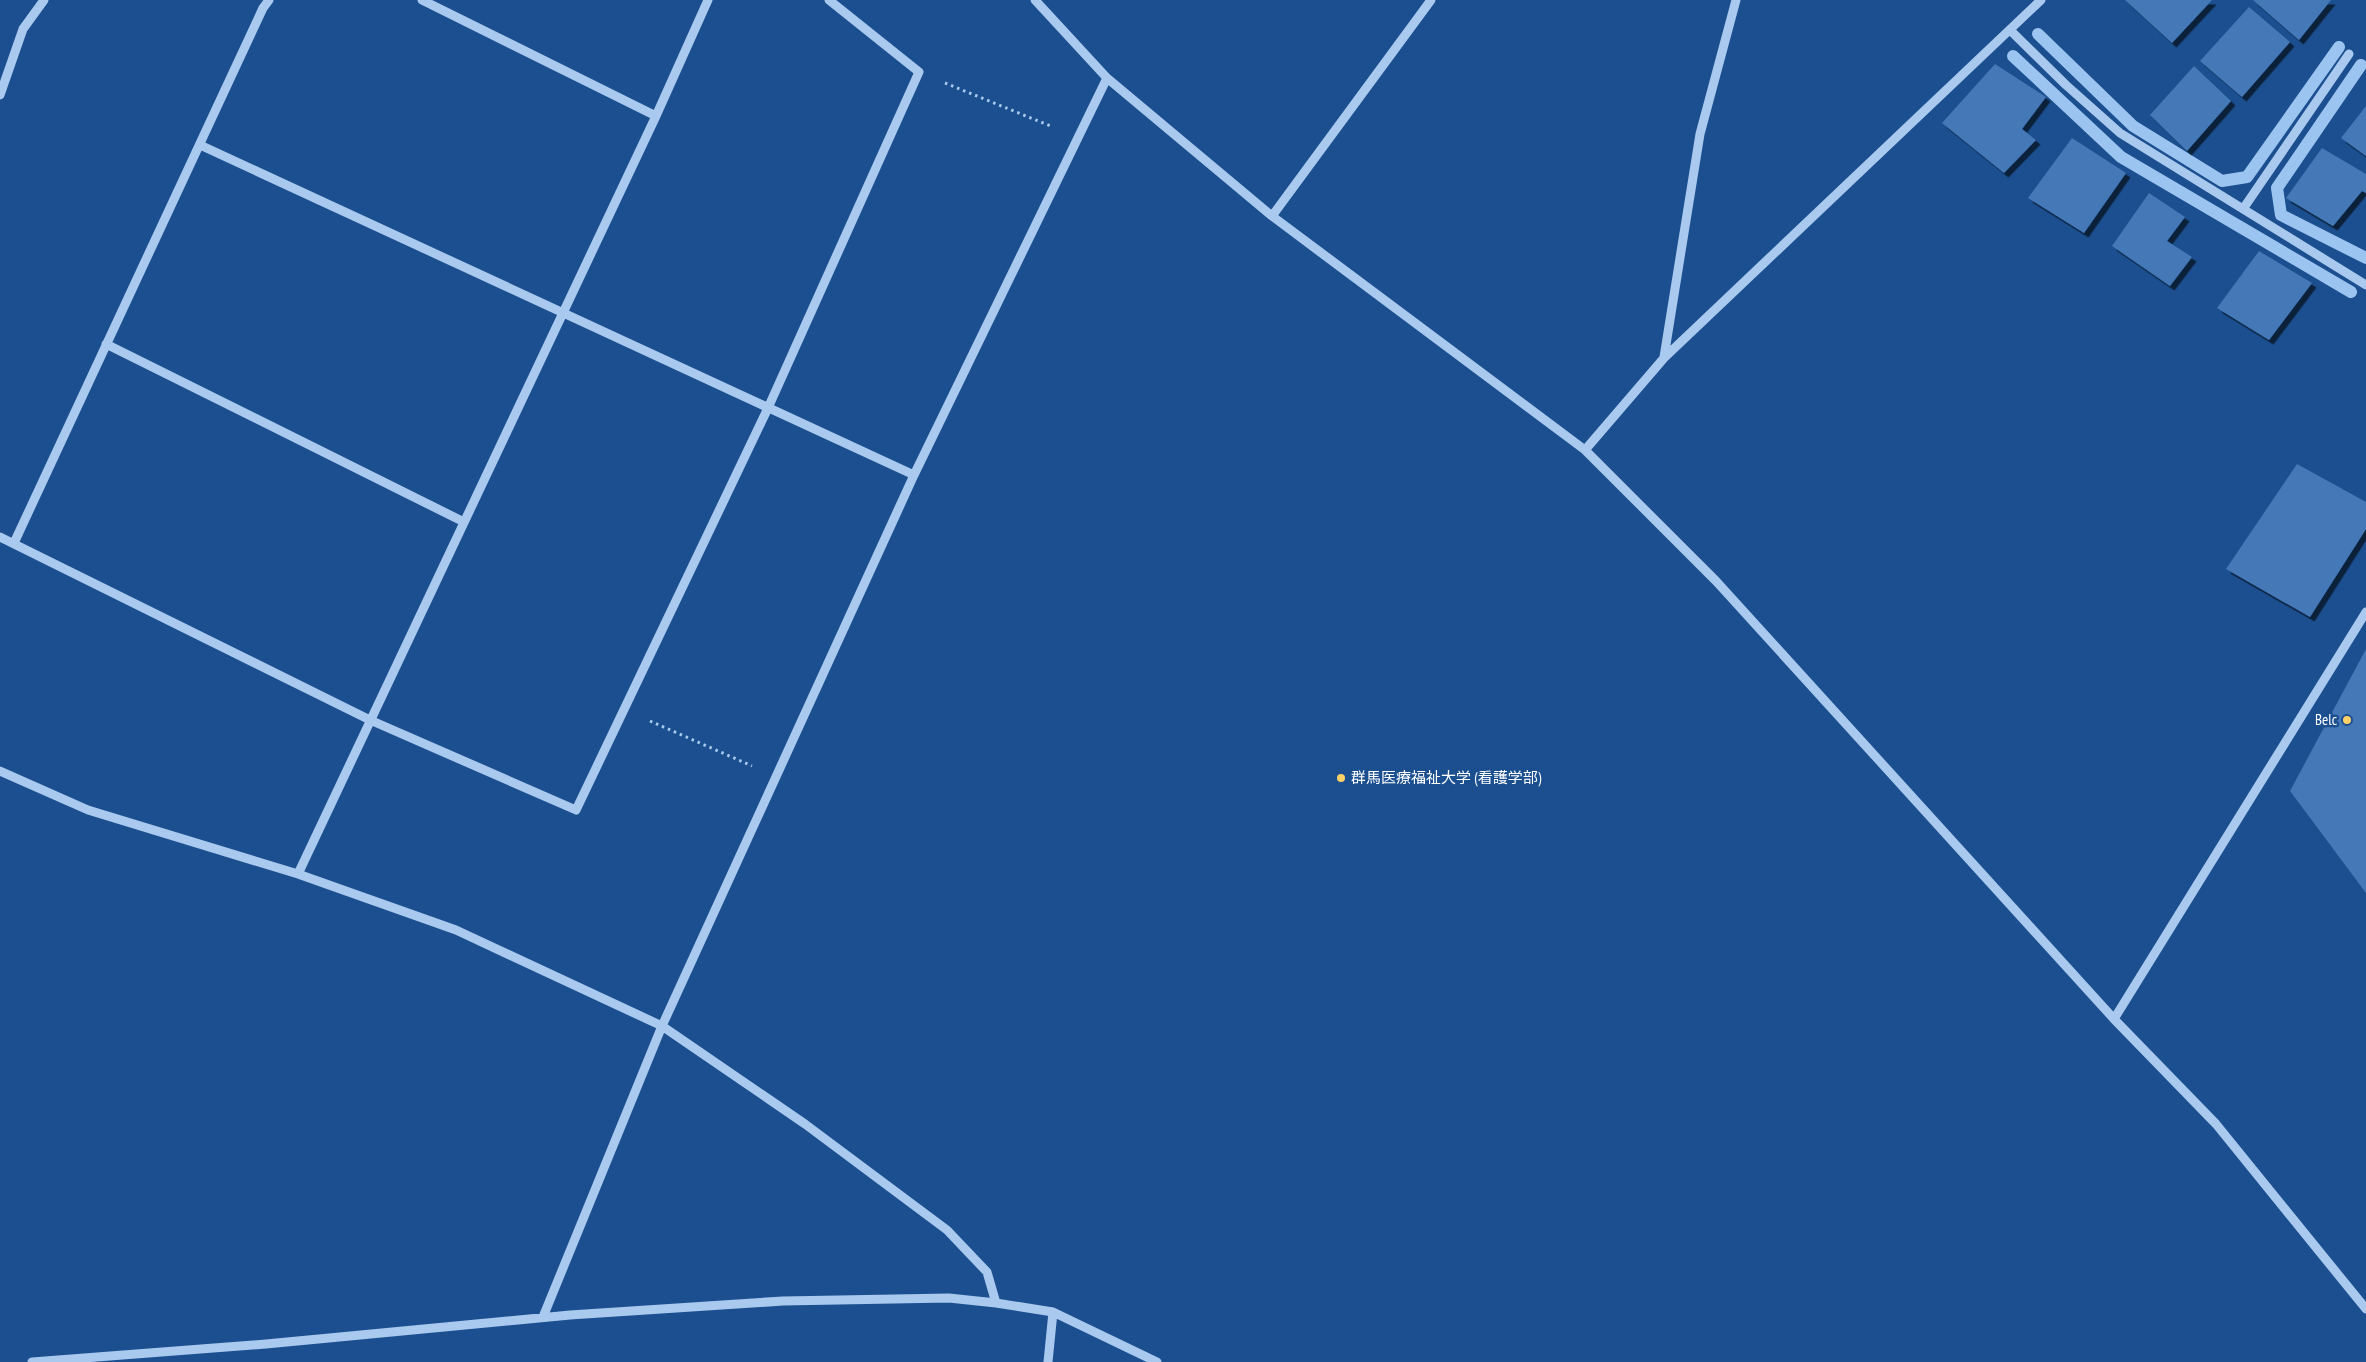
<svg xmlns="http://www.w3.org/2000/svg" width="2366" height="1362" font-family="'PT Sans Narrow','Noto Sans JP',sans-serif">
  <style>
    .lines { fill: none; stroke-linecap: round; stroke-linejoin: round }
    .stream { stroke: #9cc4f0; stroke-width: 12 }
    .building { fill: #4478b7; filter: url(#shadow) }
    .path { stroke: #a9c9ee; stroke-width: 3; stroke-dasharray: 2.5 4; stroke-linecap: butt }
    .minor { stroke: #a9c9ee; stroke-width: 9 }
    .poi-dot { fill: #ffd166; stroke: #1b4f8f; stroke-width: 2 }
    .labels { text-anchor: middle; stroke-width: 5; stroke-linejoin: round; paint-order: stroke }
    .poi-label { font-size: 15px; fill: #fff; stroke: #1b4f8f; text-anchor: end }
  </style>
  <defs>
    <filter id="shadow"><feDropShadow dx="4.5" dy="4.5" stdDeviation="0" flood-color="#0009"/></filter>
  </defs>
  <rect width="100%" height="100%" fill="#1b4f8f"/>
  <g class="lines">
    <path class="stream" d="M 2038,34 L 2133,126 L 2222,181 L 2247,177 L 2339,47
      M 2013,56 L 2121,157 L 2351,292
      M 2361,65 L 2277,188 L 2281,215 L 2366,258"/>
  </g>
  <path class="building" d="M 2125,0 L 2212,0 L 2172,43 Z
    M 2253,0 L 2331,0 L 2299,40 Z
    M 2249,7 L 2290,42 L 2242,97 L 2200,61 Z
    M 1995,64 L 2046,97 L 2022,129 L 2036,140 L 2004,173 L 1942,123 Z
    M 2194,66 L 2231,101 L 2187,151 L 2150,115 Z
    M 2366,106 L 2366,156 L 2341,138 Z
    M 2072,138 L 2126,173 L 2084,233 L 2028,198 Z
    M 2322,148 L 2366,174 L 2366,193 L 2362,191 L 2333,226 L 2286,198 Z
    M 2149,193 L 2185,217 L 2167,241 L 2192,257 L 2170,286 L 2112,246 Z
    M 2259,251 L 2312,283 L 2269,340 L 2217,308 Z
    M 2297,464 L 2366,502 L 2366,529 L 2310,617 L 2226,569 Z
    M 2366,649 L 2366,893 L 2290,791 Z"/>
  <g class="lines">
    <path class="path" d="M 945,83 L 1053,127
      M 650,721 L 752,766"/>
    <path class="minor" d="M 422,0 L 656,116
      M 1035,0 L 1107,78 L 1272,216 L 1585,450 L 1716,581 L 2114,1019 L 2216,1124 L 2366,1309
      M 2010,30 L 2066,85 L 2120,133 L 2366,285
      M 0,95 L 23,29 L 44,0
      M 200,145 L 914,475
      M 2243,209 L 2349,54
      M 1272,216 L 1431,0
      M 106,344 L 464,522
      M 1664,357 L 1700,134 L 1736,0
      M 1585,450 L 1664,358 L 2041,0
      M 0,537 L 370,720 L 576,810 L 768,408 L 919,72 L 829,0
      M 14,543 L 263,8 L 269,0
      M 0,771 L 88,810 L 298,874 L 456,930 L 662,1026 L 805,1124 L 947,1230 L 987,1272 L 996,1303
      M 298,874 L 656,116 L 708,0
      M 2114,1019 L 2366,612
      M 543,1317 L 662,1026 L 914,475 L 1107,78
      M 32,1362 L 266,1344 L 570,1315 L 783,1301 L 949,1298 L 996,1303 L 1053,1312 L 1157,1362
      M 1048,1362 L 1053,1312"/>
  </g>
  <g class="poi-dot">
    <circle cx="2347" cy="720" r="5"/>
    <circle cx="1341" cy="778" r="5"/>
  </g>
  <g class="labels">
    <g class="poi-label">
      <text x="2337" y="725">Belc</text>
      <text x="1351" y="783" text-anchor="start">群馬医療福祉大学 (看護学部)</text>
    </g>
  </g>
</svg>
